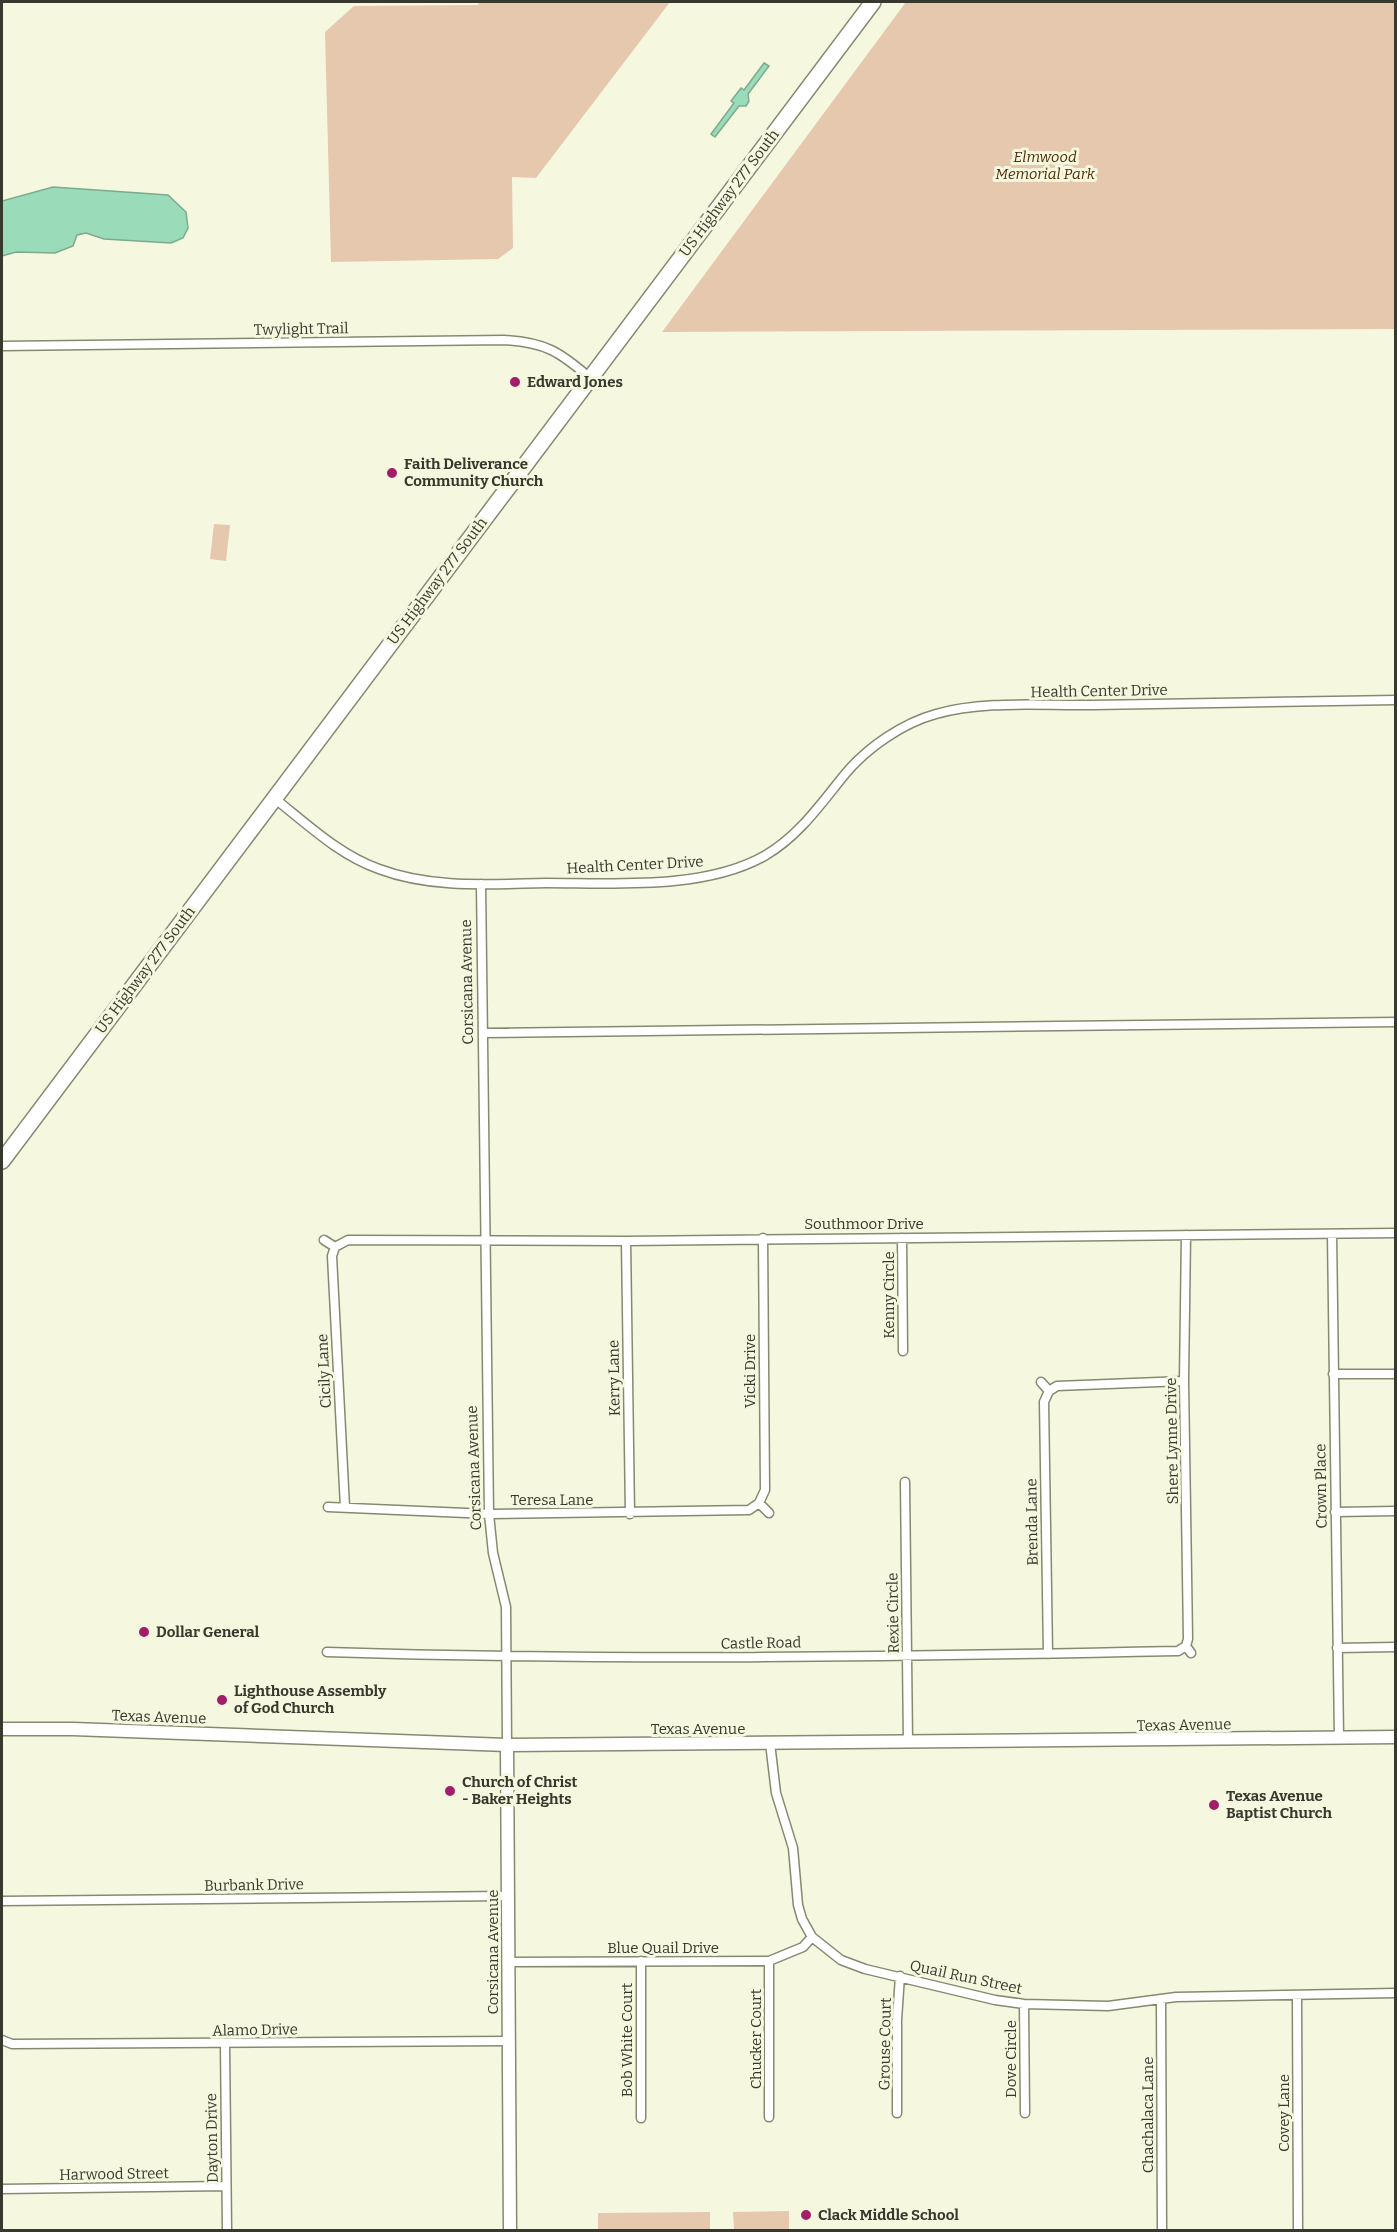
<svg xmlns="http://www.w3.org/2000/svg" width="1397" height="2232" font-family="Bitter,serif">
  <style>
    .green { fill: #e5c8ad }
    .water { fill: #9adbb9; stroke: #7caa8f; stroke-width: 1.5 }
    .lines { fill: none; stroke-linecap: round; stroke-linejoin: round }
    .street-casing { stroke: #868972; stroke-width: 11 }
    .secondary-casing { stroke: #868972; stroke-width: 15 }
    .highway-casing { stroke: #868972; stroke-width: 18 }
    .street { stroke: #fff; stroke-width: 8 }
    .secondary { stroke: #fff; stroke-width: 12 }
    .highway { stroke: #fff; stroke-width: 15 }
    .poi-dot { fill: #a31e6a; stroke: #f5f8de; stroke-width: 2 }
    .labels { text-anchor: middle; stroke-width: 6; stroke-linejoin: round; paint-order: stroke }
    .park-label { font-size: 15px; font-style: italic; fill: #4f2f0b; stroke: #f5f8de }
    .street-label { font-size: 15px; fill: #37382e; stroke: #f5f8de }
    .poi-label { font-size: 15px; font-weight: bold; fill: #37382e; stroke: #f5f8de; text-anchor: start }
  </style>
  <rect width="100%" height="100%" fill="#f5f8de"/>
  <path class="green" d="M 479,2 L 670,2 L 536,178 L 512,177 L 513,248 L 498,259 L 331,262 L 325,32 L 354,6 L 478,5 Z
    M 906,2 L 1395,2 L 1395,329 L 662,332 Z
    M 214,524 L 230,525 L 226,561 L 210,559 Z
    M 789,2211 L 789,2230 L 734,2230 L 733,2212 Z
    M 710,2212 L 710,2230 L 598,2230 L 598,2213 Z"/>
  <path class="water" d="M 764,63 L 769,66 L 748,94 L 749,101 L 746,106 L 739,106 L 715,137 L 711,134 L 734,103 L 731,101 L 741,88 L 744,90 Z
    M 53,187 L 168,195 L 186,212 L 188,228 L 183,238 L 171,243 L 104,239 L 86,233 L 77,235 L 73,246 L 55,253 L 16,252 L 2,256 L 2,201 Z"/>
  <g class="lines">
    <g class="street-casing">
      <path id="street" d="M 2,346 L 504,340 C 545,342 560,352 590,378
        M 274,798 C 307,824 339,855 379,869 C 432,889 491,884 546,883 C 615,883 706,890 766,855 C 800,835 822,802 846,773 C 868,747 903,723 936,714 C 985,700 1042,706 1093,705 C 1194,703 1295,702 1396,700
        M 481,884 L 489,1514 L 493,1553 L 506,1607 L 507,1745
        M 483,1033 L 1396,1022
        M 1332,1234 L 1339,1738
        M 902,1238 L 903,1351
        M 324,1240 L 335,1247 L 332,1256 L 345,1507
        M 626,1241 L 630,1514
        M 335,1247 L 348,1240 L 626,1241 L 1396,1233
        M 1333,1374 L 1396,1374
        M 1041,1382 L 1049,1391 L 1057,1386 L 1184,1381
        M 905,1482 L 908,1743
        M 759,1503 L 765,1490 L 763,1238
        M 328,1507 L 489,1514 L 749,1510 L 759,1503 L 769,1513
        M 1335,1512 L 1396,1511
        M 1186,1646 L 1188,1639 L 1184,1381 L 1186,1235
        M 1337,1648 L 1396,1647
        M 327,1652 C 611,1661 894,1657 1178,1651 L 1186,1646 L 1191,1653
        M 1048,1654 L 1044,1402 L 1049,1391
        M 770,1743 L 776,1793 L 793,1848 L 798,1905 L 802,1919 L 812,1937 L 841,1960 L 865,1969 L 995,2000 L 1024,2004 L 1108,2006 L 1176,1997 L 1396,1993
        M 2,1901 L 508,1896
        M 769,1961 L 769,2117
        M 508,1962 L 769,1961 L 803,1947 L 812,1937
        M 1297,1995 L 1298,2230
        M 1161,1999 L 1162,2230
        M 1024,2004 L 1025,2113
        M 2,2040 L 12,2044 L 509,2041
        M 225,2044 L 227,2230
        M 897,2113 L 897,2020 L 900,1976
        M 641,2118 L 641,1961
        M 2,2189 L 226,2186"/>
    </g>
    <g class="secondary-casing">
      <path id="secondary" d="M 2,1729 L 73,1729 L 507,1745 L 1396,1737
        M 507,1745 L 510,2230"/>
    </g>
    <g class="highway-casing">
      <path id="highway" d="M 2,1161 L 873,2"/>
    </g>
    <use href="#street" class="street"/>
    <use href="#secondary" class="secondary"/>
    <use href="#highway" class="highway"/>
  </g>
  <g class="poi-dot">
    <circle cx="515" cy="382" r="6"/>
    <circle cx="392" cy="473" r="6"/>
    <circle cx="144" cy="1632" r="6"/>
    <circle cx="222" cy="1700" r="6"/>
    <circle cx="450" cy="1791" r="6"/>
    <circle cx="1214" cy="1805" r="6"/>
    <circle cx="806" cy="2215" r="6"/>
  </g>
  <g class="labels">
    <g class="park-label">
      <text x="1045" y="162">Elmwood<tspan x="1045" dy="17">Memorial Park</tspan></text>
    </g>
    <g class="street-label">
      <text transform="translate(729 193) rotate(-53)" y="5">US Highway 277 South</text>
      <text transform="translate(301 329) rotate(-1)" y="5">Twylight Trail</text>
      <text transform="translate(437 581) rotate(-53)" y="5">US Highway 277 South</text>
      <text transform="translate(1099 691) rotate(-1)" y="5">Health Center Drive</text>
      <text transform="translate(635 865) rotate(-3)" y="5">Health Center Drive</text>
      <text transform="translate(145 970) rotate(-53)" y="5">US Highway 277 South</text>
      <text transform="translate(467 982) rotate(-91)" y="5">Corsicana Avenue</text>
      <text x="864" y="1229">Southmoor Drive</text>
      <text transform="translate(889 1295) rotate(-90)" y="5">Kenny Circle</text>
      <text transform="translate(324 1371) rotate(-93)" y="5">Cicily Lane</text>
      <text transform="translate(750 1371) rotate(-90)" y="5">Vicki Drive</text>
      <text transform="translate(614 1378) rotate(-91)" y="5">Kerry Lane</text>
      <text transform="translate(1172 1441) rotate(-91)" y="5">Shere Lynne Drive</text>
      <text transform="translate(474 1468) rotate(-92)" y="5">Corsicana Avenue</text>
      <text transform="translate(1321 1486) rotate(-91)" y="5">Crown Place</text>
      <text x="552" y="1505">Teresa Lane</text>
      <text transform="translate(1032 1522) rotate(-91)" y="5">Brenda Lane</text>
      <text transform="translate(893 1613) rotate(-91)" y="5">Rexie Circle</text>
      <text transform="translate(761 1643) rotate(-1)" y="5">Castle Road</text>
      <text transform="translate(159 1717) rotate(2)" y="5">Texas Avenue</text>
      <text transform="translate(1184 1725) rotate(-1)" y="5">Texas Avenue</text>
      <text x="698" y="1734">Texas Avenue</text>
      <text transform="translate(254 1885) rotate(-1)" y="5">Burbank Drive</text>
      <text x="663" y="1953">Blue Quail Drive</text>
      <text transform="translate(493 1952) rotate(-90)" y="5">Corsicana Avenue</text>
      <text transform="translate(966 1977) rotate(12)" y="5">Quail Run Street</text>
      <text transform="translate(255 2030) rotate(-1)" y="5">Alamo Drive</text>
      <text transform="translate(756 2039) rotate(-90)" y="5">Chucker Court</text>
      <text transform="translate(627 2040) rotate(-90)" y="5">Bob White Court</text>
      <text transform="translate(885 2044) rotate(-89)" y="5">Grouse Court</text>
      <text transform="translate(1011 2059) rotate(-90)" y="5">Dove Circle</text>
      <text transform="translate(1284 2113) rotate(-90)" y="5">Covey Lane</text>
      <text transform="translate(1148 2115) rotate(-90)" y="5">Chachalaca Lane</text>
      <text transform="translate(212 2138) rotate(-91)" y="5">Dayton Drive</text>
      <text transform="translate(114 2174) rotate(-1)" y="5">Harwood Street</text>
    </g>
    <g class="poi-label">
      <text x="527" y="387">Edward Jones</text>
      <text x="404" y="469">Faith Deliverance<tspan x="404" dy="17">Community Church</tspan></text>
      <text x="156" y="1637">Dollar General</text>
      <text x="234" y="1696">Lighthouse Assembly<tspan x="234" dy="17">of God Church</tspan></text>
      <text x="462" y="1787">Church of Christ<tspan x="462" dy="17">- Baker Heights</tspan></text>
      <text x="1226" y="1801">Texas Avenue<tspan x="1226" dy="17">Baptist Church</tspan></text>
      <text x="818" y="2220">Clack Middle School</text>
    </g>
  </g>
  <rect width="1397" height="2232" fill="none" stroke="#37382e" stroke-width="6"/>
</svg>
